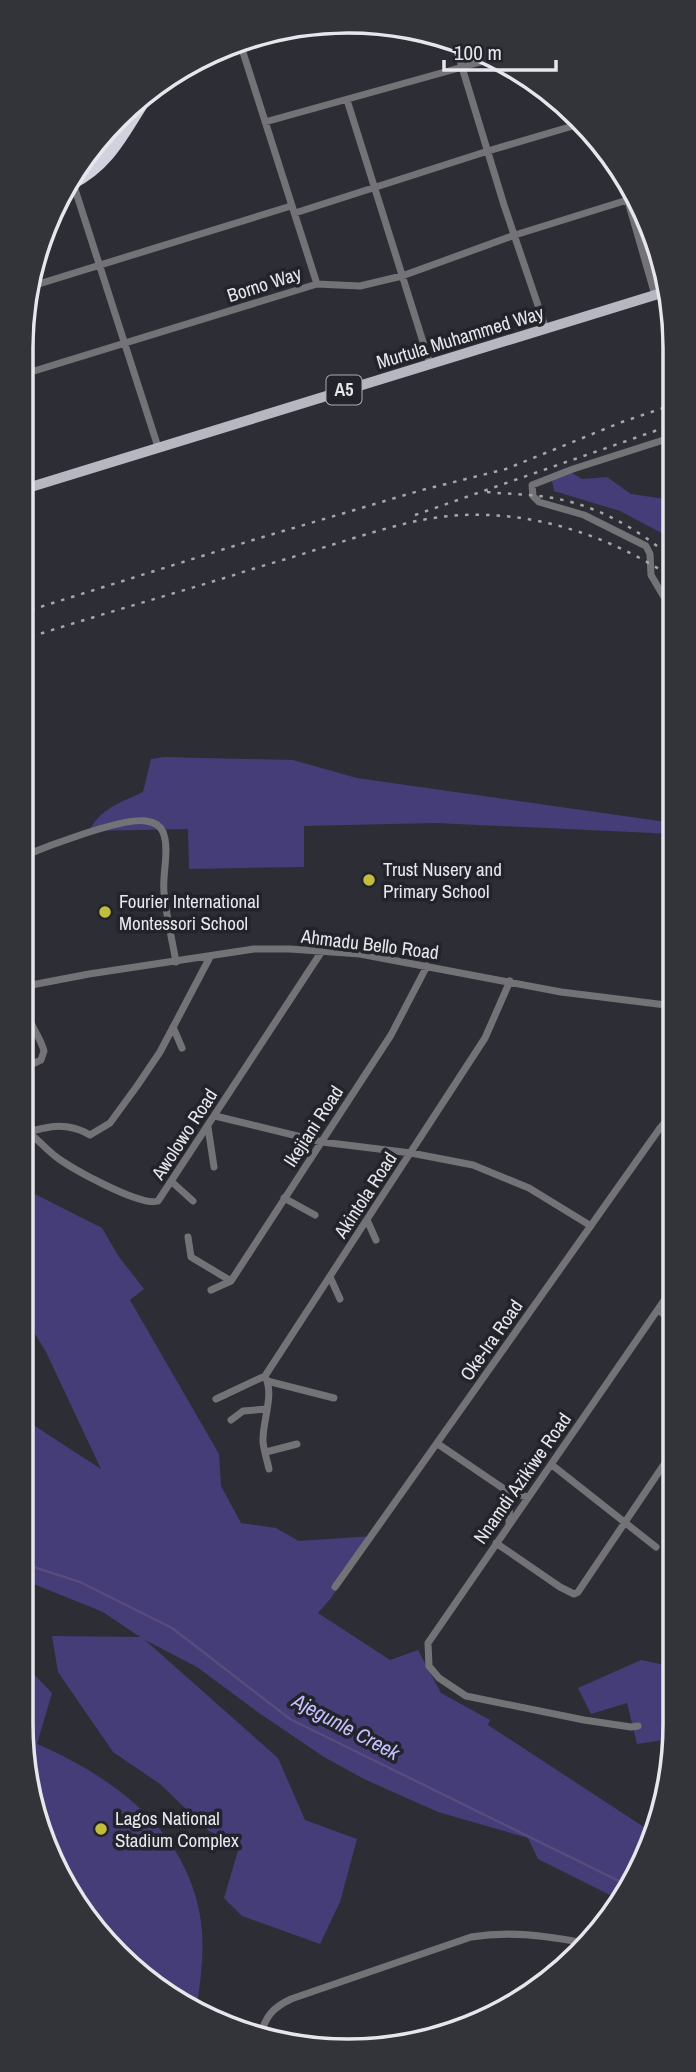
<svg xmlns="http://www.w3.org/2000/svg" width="696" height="2072" font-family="'Archivo Narrow',sans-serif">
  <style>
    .green { fill: #443d77 }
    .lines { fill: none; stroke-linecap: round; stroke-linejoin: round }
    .stream { stroke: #594b7d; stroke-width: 2.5 }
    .street { stroke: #737377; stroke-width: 7 }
    .primary { stroke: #b7b7c1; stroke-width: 10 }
    .highway { stroke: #d2d2de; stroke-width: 12 }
    .rail { stroke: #a6a6ad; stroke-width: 2.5; stroke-dasharray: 3.5 7; stroke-linecap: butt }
    .poi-dot { fill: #c3bd3e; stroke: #23232b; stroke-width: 2.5 }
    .labels { text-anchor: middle; stroke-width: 7; stroke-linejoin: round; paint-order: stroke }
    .shield { fill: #23232b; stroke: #acacb2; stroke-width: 2 }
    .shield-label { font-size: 18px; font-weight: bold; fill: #e6e6ec }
    .street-label { font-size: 19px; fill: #e6e6ec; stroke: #23232b }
    .poi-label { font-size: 19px; fill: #e6e6ec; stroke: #23232b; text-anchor: start }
    .water-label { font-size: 21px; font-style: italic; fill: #c2bffc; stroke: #23232b }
    .rim { fill: none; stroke: #e6e6ec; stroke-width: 3.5 }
  </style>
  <rect width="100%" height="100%" fill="#2d2d36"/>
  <path class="green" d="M 564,468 L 582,479 L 607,477 L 631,494 L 673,500 L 673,539 L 620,511 L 554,491 L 552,481 Z
    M 164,757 L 293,760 L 357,778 L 673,823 L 673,834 L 436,823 L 304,826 L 304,867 L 189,869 L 188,829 L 89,831 C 101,808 120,803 143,792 L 151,759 Z
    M 21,1187 L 102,1228 L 119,1257 L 144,1289 L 130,1300 L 219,1454 L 221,1486 L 241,1523 L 276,1528 L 299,1541 L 373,1536 L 331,1598 L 318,1613 L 390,1660 L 418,1650 L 441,1693 L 490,1720 L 488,1725 L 653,1833 L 622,1901 L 538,1859 L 528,1838 L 438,1812 L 364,1779 L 324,1757 L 259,1713 L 197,1667 L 145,1640 L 278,1758 L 305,1820 L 357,1839 L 340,1902 L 320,1944 L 242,1916 L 224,1898 L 240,1844 L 209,1831 L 160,1784 L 113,1752 L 58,1672 L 52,1636 L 140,1637 L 103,1612 L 21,1579 L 21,1417 L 101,1469 L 46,1352 L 21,1311 Z
    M 641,1660 L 675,1667 L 675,1724 L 670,1759 L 660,1756 L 664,1740 L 637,1744 L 627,1703 L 591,1714 L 578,1688 Z
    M 21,1661 L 52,1693 L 37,1744 C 111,1776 182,1827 199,1910 C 206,1943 201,1979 196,2011 L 102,1940 L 46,1849 L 21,1724 Z"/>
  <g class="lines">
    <path class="stream" d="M 21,1563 L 80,1582 L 172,1628 L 290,1719 L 629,1886"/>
    <path class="street" d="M 454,41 L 504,205 L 546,329
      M 241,46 L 317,284
      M 347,100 L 430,364
      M 265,122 L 495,58
      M 619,170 L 655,295
      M 73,183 L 158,447
      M 295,213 L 488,151 L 583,123
      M 29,287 L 291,206
      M 21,375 L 317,284 L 360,286 L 402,276 L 515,235 L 637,197
      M 664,597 L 651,575 L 650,554 L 646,546 L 584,515 L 539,502 L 533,496 L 532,485 L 573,469 L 673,437
      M 21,857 C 45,847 123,817 146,821 C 153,822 160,825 163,832 C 170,850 162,874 164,892 C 166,915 172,939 176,962
      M 21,987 L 89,974 L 254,949 L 290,949 L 360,954 L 561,992 L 674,1006
      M 173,1027 L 182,1048
      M 28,1066 L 41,1060 L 44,1051 C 37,1025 14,1013 33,985
      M 215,1116 L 322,1142 L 411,1153 L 473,1165 L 529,1188 L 591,1226
      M 208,1127 L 214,1167
      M 21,1128 C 35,1135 43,1147 55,1156 C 70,1168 141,1207 158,1201 L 322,951
      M 28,1131 C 35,1131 38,1129 45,1128 C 60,1124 77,1127 90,1135 L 110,1123 L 137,1086 L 160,1052 L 210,957
      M 172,1182 L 193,1201
      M 284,1198 L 315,1215
      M 367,1220 L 376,1240
      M 188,1237 L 191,1257 L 231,1281
      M 330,1277 L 340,1299
      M 211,1290 L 231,1281 L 391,1035 L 427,966
      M 658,1310 L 674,1322
      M 265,1376 C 275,1395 262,1421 263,1442 C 264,1451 267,1460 269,1469
      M 267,1381 L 334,1398
      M 216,1399 L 265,1376 L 485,1038 L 510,981
      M 231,1420 L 243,1411 L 267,1409
      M 438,1444 L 510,1493 L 528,1497
      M 266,1452 L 297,1444
      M 552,1465 L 656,1547
      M 509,1524 L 510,1493
      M 496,1543 L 560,1587 L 574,1594 L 578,1592 L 671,1454
      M 335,1587 L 660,1128 L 674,1112
      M 638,1726 L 631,1727 L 584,1720 L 466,1696 L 439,1678 L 429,1666 L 428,1643 L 674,1286
      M 261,2035 C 265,2016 274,2007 291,1999 L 471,1937 C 509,1931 545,1935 583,1943"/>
    <path class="primary" d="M 21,490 L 668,291"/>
    <path class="highway" d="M 79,168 L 95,156 L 118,123
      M 71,184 C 108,166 123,134 144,101"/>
    <path class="rail" d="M 487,492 C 507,494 527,494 547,497 C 595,504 637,528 673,559
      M 415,515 L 672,425
      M 21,613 L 253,540 L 422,490 L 506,469 L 622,422 L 672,405
      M 21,640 C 91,617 163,597 234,575 C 260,566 288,559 315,550 C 352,539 389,526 427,519 C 513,504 601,530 673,578"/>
  </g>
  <g class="poi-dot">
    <circle cx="369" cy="880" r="7"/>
    <circle cx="105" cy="912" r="7"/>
    <circle cx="101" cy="1829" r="7"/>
  </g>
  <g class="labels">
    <rect class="shield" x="326.5" y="375.5" width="35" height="29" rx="5"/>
    <g class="shield-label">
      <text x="344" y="396">A5</text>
    </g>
    <g class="street-label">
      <text transform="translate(264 284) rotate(-18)" y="7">Borno Way</text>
      <text transform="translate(460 337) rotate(-17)" y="7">Murtula Muhammed Way</text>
      <text transform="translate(370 944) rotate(7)" y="7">Ahmadu Bello Road</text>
      <text transform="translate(313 1126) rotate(-57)" y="7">Ikejiani Road</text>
      <text transform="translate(184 1134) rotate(-57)" y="7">Awolowo Road</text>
      <text transform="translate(365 1195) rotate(-57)" y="7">Akintola Road</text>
      <text transform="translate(491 1340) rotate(-55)" y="7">Oke-Ira Road</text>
      <text transform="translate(522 1478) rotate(-55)" y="7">Nnamdi Azikiwe Road</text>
    </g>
    <g class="poi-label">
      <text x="383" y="876">Trust Nusery and<tspan x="383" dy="22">Primary School</tspan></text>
      <text x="119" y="908">Fourier International<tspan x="119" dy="22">Montessori School</tspan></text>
      <text x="115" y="1825">Lagos National<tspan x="115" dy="22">Stadium Complex</tspan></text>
    </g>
    <g class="water-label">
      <text transform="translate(346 1727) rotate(28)" y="7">Ajegunle Creek</text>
    </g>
  </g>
  <path d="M0 0H696V2072H0ZM348 33H348A315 315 0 0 1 663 348V1724A315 315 0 0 1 348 2039H348A315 315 0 0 1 33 1724V348A315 315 0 0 1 348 33Z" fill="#33333a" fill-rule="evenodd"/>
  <path class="rim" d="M348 33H348A315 315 0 0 1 663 348V1724A315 315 0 0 1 348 2039H348A315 315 0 0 1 33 1724V348A315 315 0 0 1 348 33Z"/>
  <path d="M444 60v10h112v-10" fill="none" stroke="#e6e6ec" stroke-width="3.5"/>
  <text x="454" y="60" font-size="21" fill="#e6e6ec" stroke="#23232b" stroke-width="5" paint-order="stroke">100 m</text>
</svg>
